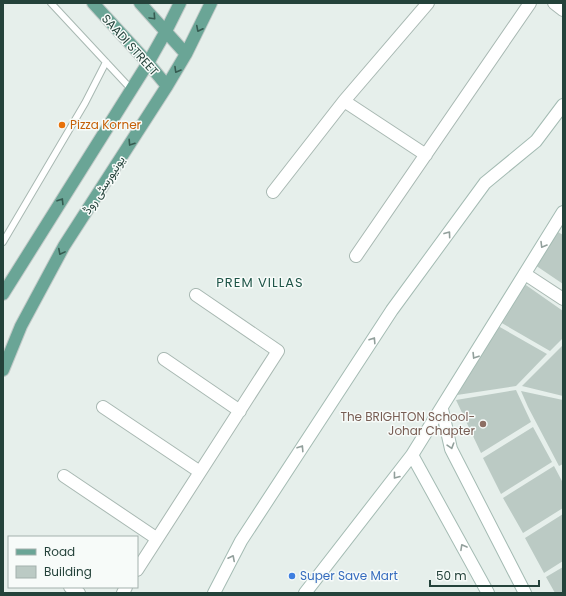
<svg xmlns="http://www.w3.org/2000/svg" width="566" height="596" font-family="Poppins,Vazirmatn,sans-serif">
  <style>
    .building { fill: #bbcac4 }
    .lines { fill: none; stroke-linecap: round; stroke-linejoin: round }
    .service-casing { stroke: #a8b8b2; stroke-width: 8 }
    .minor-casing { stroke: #a8b8b2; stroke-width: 14 }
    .secondary-casing { stroke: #a4bbb3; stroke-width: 14 }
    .primary-casing { stroke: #c2cac8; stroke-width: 14 }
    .service { stroke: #fff; stroke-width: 6 }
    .minor { stroke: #fff; stroke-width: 12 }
    .secondary { stroke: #fff; stroke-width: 12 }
    .primary { stroke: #6aa596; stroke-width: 12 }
    .oneway { stroke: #365b51 }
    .oneway2 { stroke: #92a09c }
    .food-dot { fill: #e8710a; stroke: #f7fbf9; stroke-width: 1.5 }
    .education-dot { fill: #8d6e63; stroke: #f7fbf9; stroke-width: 1.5 }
    .shop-dot { fill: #3f7fe0; stroke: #f7fbf9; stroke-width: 1.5 }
    .labels { text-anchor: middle; stroke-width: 3; stroke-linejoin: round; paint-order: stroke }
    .street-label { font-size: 12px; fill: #24423a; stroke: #f7fbf9 }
    .food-label { font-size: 12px; fill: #c56008; stroke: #f7fbf9; text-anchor: start }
    .education-label { font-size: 12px; fill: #785e54; stroke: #f7fbf9; text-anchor: end }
    .shop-label { font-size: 12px; fill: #366cbe; stroke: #f7fbf9; text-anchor: start }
    .neighbourhood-label { font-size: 13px; letter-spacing: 1px; fill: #1f5548; stroke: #f7fbf9 }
  </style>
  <rect width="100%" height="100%" fill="#e6efeb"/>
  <path class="building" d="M 558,232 L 563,235 L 563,284 L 535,265 Z
    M 523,283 L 563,311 L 563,338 L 550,351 L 500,322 Z
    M 498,326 L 547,354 L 516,386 L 457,395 Z
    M 563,345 L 563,396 L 522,386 Z
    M 516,390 L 531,422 L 481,453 L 456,400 Z
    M 521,391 L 563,400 L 563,464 L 559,466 L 528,407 Z
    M 533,427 L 552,462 L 501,494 L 483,458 Z
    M 554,466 L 563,483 L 563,508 L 523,533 L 503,498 Z
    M 563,514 L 563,561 L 544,573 L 525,538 Z
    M 563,567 L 563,593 L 555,593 L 546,577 Z"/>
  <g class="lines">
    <g class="service-casing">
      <path id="service" d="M 51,3 L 131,89
        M 3,242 L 85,103 L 106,62"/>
    </g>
    <g class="minor-casing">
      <path id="minor" d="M 554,3 L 563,10
        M 344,101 L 426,155
        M 273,192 L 344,101 L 428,3
        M 356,256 L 530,3
        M 525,274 L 563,299
        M 164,359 L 240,411
        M 103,407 L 200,472
        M 64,476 L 156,538
        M 137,570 L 278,351 L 196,295
        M 70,587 L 79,593
        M 123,593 L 126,587"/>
    </g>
    <g class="secondary-casing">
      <path id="secondary" d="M 442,409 L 451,449 L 525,593
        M 412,455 L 488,593
        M 214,593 L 241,541 L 392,310 L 485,183 L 536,141 L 563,105
        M 305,593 L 412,455 L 563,212"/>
    </g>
    <g class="primary-casing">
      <path id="primary" d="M 93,3 L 148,63 L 167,86
        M 140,3 L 186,54
        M 3,294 L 148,63 L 166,31 L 180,3
        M 3,370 L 21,326 L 64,246 L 167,86 L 186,54 L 211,3"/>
    </g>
    <use href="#service" class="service"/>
    <use href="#minor" class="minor"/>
    <use href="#secondary" class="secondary"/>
    <use href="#primary" class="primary"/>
  </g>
  <defs><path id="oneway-chevron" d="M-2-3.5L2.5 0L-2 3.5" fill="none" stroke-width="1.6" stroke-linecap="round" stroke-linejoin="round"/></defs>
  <g class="oneway">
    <use href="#oneway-chevron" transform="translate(153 17) rotate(47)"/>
    <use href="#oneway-chevron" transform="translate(199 29) rotate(117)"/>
    <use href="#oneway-chevron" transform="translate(177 70) rotate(120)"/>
    <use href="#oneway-chevron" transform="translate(131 143) rotate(123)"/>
    <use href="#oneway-chevron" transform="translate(61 201) rotate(-58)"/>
    <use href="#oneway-chevron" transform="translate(61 252) rotate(118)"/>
  </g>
  <g class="oneway2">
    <use href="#oneway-chevron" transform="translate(448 234) rotate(-54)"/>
    <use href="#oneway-chevron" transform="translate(543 245) rotate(121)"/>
    <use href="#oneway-chevron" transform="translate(373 340) rotate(-57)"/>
    <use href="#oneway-chevron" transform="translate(475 356) rotate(122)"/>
    <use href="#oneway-chevron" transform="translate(451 446) rotate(73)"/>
    <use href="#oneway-chevron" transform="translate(301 448) rotate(-57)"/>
    <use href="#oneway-chevron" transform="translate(396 476) rotate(128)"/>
    <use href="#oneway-chevron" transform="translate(463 547) rotate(-119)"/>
    <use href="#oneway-chevron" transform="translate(232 558) rotate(-63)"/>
  </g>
  <circle class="food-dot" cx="62" cy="125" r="4"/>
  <circle class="education-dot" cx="483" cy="424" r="4"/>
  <circle class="shop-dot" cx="292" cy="576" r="4"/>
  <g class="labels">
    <g class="street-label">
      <text transform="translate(130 45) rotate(48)" y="4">SAADI STREET</text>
      <text transform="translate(104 185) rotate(-57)" y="4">یونیورسٹی روڈ</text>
    </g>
    <g class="food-label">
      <text x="70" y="129">Pizza Korner</text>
    </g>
    <g class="education-label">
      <text x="475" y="421">The BRIGHTON School-<tspan x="475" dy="14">Johar Chapter</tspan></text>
    </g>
    <g class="shop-label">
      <text x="300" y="580">Super Save Mart</text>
    </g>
    <g class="neighbourhood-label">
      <text x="260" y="287">PREM VILLAS</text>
    </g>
  </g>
  <rect width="566" height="596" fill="none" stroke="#24423a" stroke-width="8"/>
  <rect x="8" y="536" width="130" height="52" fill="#f7fbf9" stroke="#a3b1ad"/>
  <rect x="16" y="549" width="20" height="6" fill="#6aa596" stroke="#a3b1ad"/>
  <text x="44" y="556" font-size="12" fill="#24423a">Road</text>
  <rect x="16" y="566" width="20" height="12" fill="#bbcac4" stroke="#a3b1ad"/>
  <text x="44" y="576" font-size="12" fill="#24423a">Building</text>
  <path d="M430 580v6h109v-6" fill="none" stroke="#24423a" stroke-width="2"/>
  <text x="436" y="580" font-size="12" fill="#24423a" stroke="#f7fbf9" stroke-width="3" paint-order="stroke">50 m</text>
</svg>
